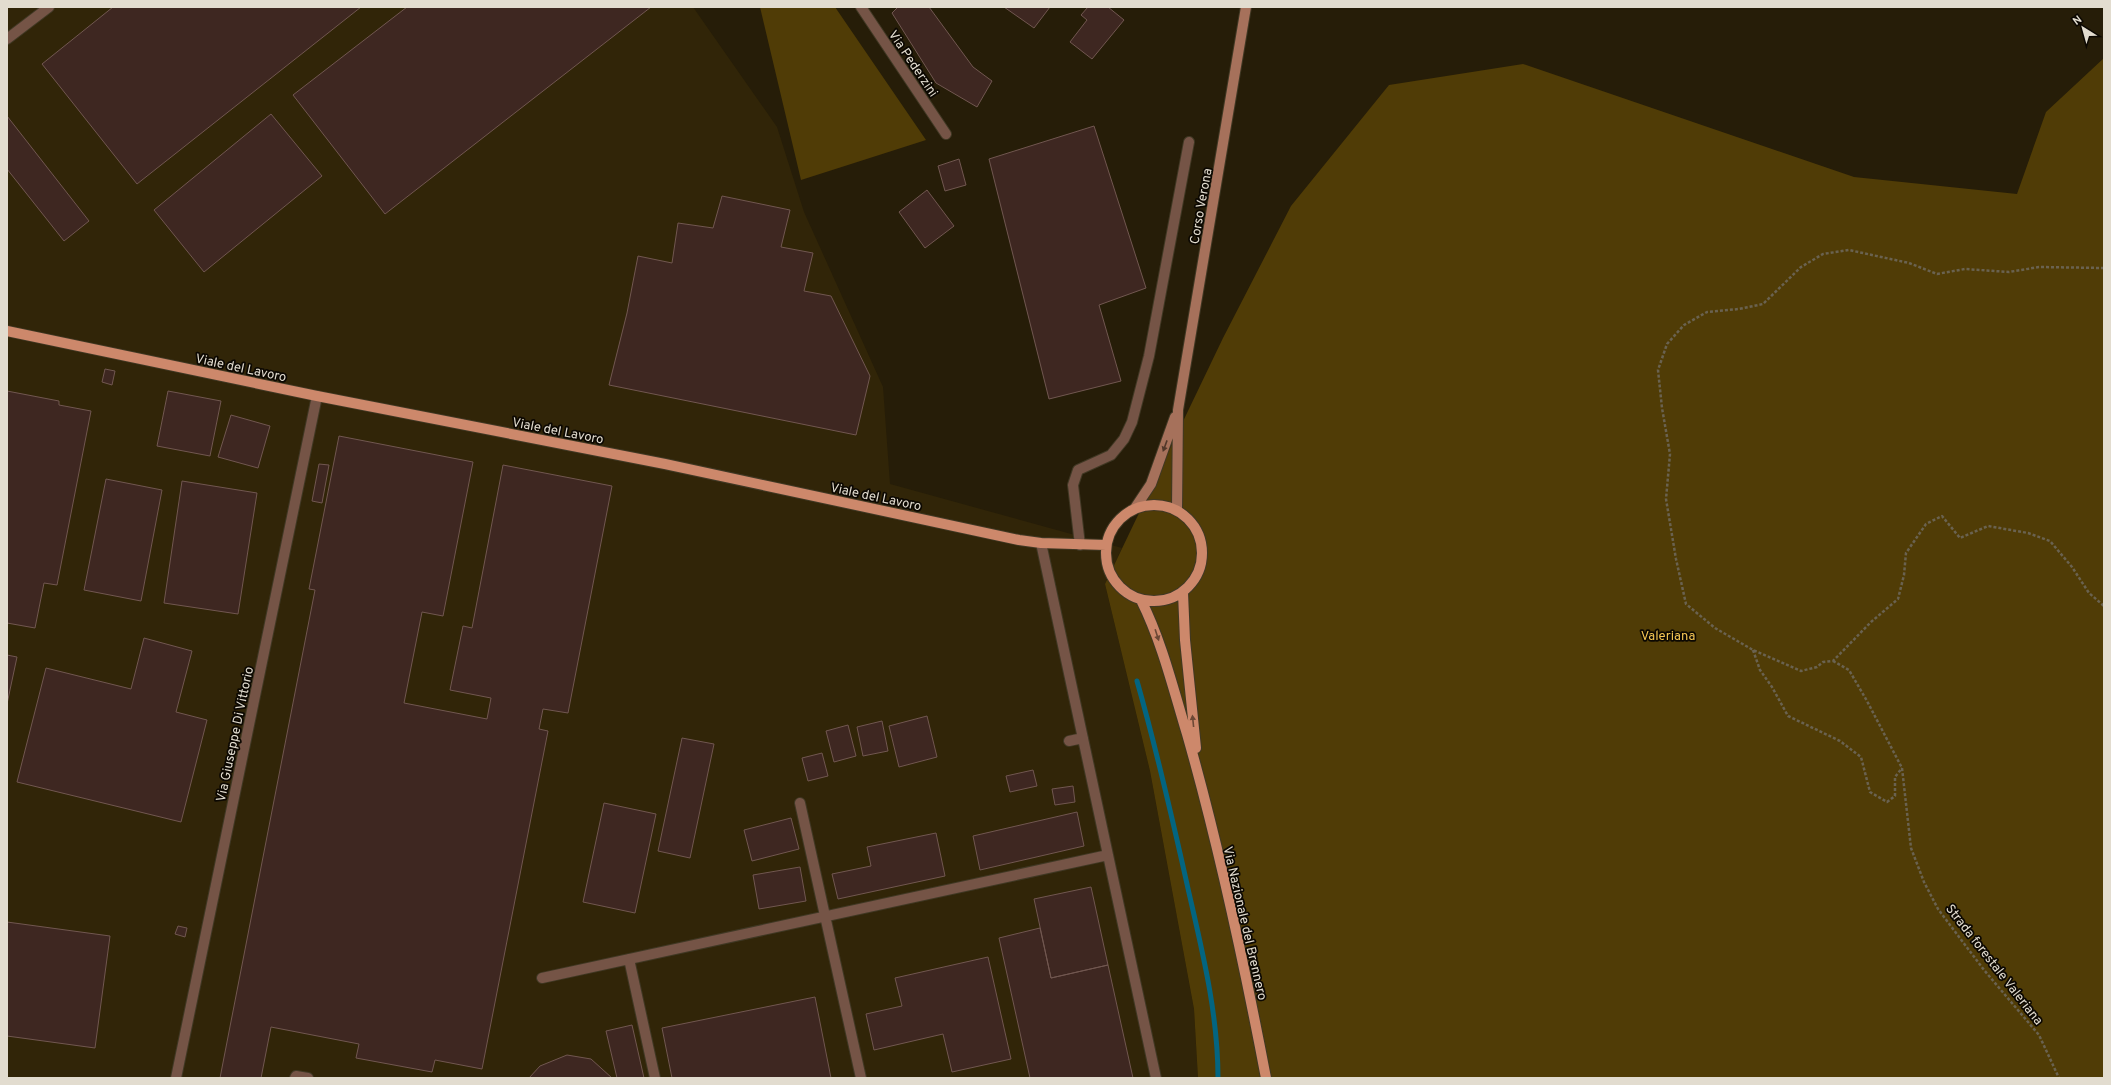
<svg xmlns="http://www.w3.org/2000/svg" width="2111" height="1085" font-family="Overpass,sans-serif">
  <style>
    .built { fill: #312508 }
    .green { fill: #503c06 }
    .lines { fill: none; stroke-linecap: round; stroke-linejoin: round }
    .stream { stroke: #036581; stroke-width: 5 }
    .building { fill: #3e2721; stroke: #715750 }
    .service-casing { stroke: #403824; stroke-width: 12 }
    .minor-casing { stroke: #403824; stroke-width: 12 }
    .secondary-casing { stroke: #403824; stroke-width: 12 }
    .primary-casing { stroke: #403824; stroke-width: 12 }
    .path { stroke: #6a6250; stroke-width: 2.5; stroke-dasharray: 3 2; stroke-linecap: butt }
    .service { stroke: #755446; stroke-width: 10 }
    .minor { stroke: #755446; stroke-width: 10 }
    .secondary { stroke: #a6715b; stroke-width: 10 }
    .primary { stroke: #cd886b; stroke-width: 10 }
    .oneway { fill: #51372a }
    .oneway2 { fill: #6c4836 }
    .labels { text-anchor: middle; stroke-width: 3.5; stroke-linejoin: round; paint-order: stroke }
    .street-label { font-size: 13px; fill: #e2dccf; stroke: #0c0802 }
    .park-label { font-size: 13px; fill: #f6c754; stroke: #0c0802 }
  </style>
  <rect width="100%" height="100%" fill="#261d08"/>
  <path class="built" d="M 7,7 L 693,7 L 777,127 L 804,212 L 883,387 L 890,484 L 1122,548 L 1105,584 L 1150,771 L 1194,1009 L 1198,1078 L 7,1078 Z"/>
  <path class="green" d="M 760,7 L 835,7 L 926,140 L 801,180 Z
    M 2104,58 L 2104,1078 L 1198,1078 L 1194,1009 L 1150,771 L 1105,584 L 1223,338 L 1291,206 L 1389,85 L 1523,64 L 1854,177 L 2017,194 L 2046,112 Z"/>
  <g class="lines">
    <path class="stream" d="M 1137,681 C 1157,751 1173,821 1189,893 C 1203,954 1218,1015 1218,1078"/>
  </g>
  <path class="building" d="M 113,7 L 361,7 L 137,184 L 42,64 Z
    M 407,7 L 651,7 L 385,214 L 293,95 Z
    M 898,7 L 929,7 L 973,67 L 992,81 L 977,107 L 936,83 L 892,13 Z
    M 1004,7 L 1050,7 L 1034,28 Z
    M 1088,7 L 1108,7 L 1124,20 L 1092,59 L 1070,42 L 1087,20 L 1081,15 Z
    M 271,114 L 322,176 L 204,272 L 154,210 Z
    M 7,116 L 89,221 L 64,241 L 7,169 Z
    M 1094,126 L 1146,288 L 1099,305 L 1121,381 L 1049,399 L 989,159 Z
    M 959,159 L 966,185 L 945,191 L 938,166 Z
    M 927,190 L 954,226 L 925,248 L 899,212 Z
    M 722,196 L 790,210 L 781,247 L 813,253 L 804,291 L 831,296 L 870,376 L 856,435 L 609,385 L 627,313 L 638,256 L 672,263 L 678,223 L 713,228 Z
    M 105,369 L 115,371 L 112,385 L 102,382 Z
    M 7,391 L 59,401 L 59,405 L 91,411 L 57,585 L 44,583 L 35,628 L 7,623 Z
    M 168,391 L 221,401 L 210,456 L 157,446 Z
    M 231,415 L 270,426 L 258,468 L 218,457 Z
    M 339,436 L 473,462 L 443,616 L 422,612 L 404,703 L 487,719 L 491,698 L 450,690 L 463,626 L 472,628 L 503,465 L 612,486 L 568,713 L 543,709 L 539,729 L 548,731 L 482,1069 L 435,1060 L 432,1072 L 356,1058 L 359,1044 L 271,1027 L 261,1078 L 220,1078 L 315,590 L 309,589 Z
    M 319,464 L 329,465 L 322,503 L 312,501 Z
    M 106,479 L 162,490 L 141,601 L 84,590 Z
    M 182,481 L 257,493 L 238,614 L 164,603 Z
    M 144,638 L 192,651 L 176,712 L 207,720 L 181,822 L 17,782 L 46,668 L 131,689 Z
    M 7,655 L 17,657 L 7,704 Z
    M 927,716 L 937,757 L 899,767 L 889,726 Z
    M 882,721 L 888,751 L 863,756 L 857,727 Z
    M 848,725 L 856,756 L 834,762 L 826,731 Z
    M 682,738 L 714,744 L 690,858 L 658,851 Z
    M 822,753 L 828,776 L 808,781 L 802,758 Z
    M 1033,770 L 1037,786 L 1010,792 L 1006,776 Z
    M 1073,786 L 1075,802 L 1055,805 L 1052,789 Z
    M 604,803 L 656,814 L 635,913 L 583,902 Z
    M 1077,812 L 1084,846 L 980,870 L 973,836 Z
    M 791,818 L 799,849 L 752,861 L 744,830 Z
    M 936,833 L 945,876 L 838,899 L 832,874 L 871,866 L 867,847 Z
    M 800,867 L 806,901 L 759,909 L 753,875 Z
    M 1091,887 L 1108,965 L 1051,978 L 1034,899 Z
    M 7,922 L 110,936 L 95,1048 L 7,1036 Z
    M 178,926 L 187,928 L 185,937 L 175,934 Z
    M 1040,928 L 1051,978 L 1108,965 L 1133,1078 L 1030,1078 L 999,938 Z
    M 988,957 L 1011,1059 L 952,1072 L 943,1034 L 874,1050 L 866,1014 L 902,1006 L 895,978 Z
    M 815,997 L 831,1078 L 672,1078 L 662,1028 Z
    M 632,1025 L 644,1078 L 617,1078 L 606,1031 Z
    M 567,1055 L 591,1059 L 612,1078 L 529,1078 L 540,1066 Z"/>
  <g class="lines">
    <g class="service-casing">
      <path id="service" d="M 1080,545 L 1073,485 L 1078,470 L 1111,455 L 1124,439 L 1132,422 L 1149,356 L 1189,142
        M 1069,741 L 1083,738
        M 800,803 L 861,1078
        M 1108,855 L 1156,1078
        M 629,959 L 655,1078
        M 542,978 L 1108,855 L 1041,543
        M 295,1078 L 296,1076 L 308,1078"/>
    </g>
    <g class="minor-casing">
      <path id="minor" d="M 861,7 L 946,134
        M 7,39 L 49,7
        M 176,1078 L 317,396"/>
    </g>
    <g class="secondary-casing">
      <path id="secondary" d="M 1135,508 L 1151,484 L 1175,417
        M 1177,509 L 1178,410 L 1246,7"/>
    </g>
    <g class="primary-casing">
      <path id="primary" d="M 7,331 L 317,396 L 665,464 L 1019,540 L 1041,543 L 1106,545
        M1106 553a48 48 0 1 1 96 0a48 48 0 1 1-96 0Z
        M 1183,593 L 1185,640 L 1196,748
        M 1141,600 C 1162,642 1173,688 1187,734 C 1219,846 1244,963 1266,1078"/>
    </g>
    <path class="path" d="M 2104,268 L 2039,267 L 2009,272 L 1965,269 L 1937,274 L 1909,263 L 1849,250 L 1823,254 L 1801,267 L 1763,304 L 1739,309 L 1707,312 L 1684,325 L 1667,344 L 1658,370 L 1662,408 L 1670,454 L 1666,499 L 1676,559 L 1686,604 L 1715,628 L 1753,650 L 1801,671 L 1817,667 L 1823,662 L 1833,661 L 1871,622 L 1898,599 L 1904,575 L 1906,553 L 1926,524 L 1942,516 L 1960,538 L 1988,526 L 2028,533 L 2050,541 L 2072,567 L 2089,593 L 2104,606
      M 1753,650 L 1760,670 L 1772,687 L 1788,716 L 1840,741 L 1861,757 L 1870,792 L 1887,802 L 1895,796 L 1895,777 L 1902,768
      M 1833,661 L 1849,670 L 1867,701 L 1902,768 L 1911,848 L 1924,882 L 1938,909 L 1984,970 L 2039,1035 L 2059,1078"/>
    <use href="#service" class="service"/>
    <use href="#minor" class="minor"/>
    <use href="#secondary" class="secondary"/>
    <use href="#primary" class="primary"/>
  </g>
  <defs><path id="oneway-solid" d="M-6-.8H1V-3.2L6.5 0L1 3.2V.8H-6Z"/></defs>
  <use class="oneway" href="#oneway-solid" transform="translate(1165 446) rotate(110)"/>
  <g class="oneway2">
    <use href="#oneway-solid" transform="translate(1157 635) rotate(72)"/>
    <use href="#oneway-solid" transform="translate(1193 721) rotate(-96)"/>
  </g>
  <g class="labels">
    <g class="street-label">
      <text transform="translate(914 63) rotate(56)" y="5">Via Pederzini</text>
      <text transform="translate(1200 206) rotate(-80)" y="5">Corso Verona</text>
      <text transform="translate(241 367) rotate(12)" y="5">Viale del Lavoro</text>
      <text transform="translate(558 430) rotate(11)" y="5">Viale del Lavoro</text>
      <text transform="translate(876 496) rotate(12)" y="5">Viale del Lavoro</text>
      <text transform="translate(234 734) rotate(-78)" y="5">Via Giuseppe Di Vittorio</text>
      <text transform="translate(1246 923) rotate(77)" y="5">Via Nazionale del Brennero</text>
      <text transform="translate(1995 964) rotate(52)" y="5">Strada forestale Valeriana</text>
    </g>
    <g class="park-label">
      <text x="1668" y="640">Valeriana</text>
    </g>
  </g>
  <rect width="2111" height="1085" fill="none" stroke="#e2dccf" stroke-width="16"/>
  <g transform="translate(2083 28) rotate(323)" stroke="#0c0802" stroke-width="3" paint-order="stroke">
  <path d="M0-3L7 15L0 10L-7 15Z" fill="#e2dccf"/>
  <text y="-6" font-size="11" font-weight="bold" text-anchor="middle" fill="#e2dccf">N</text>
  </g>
</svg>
